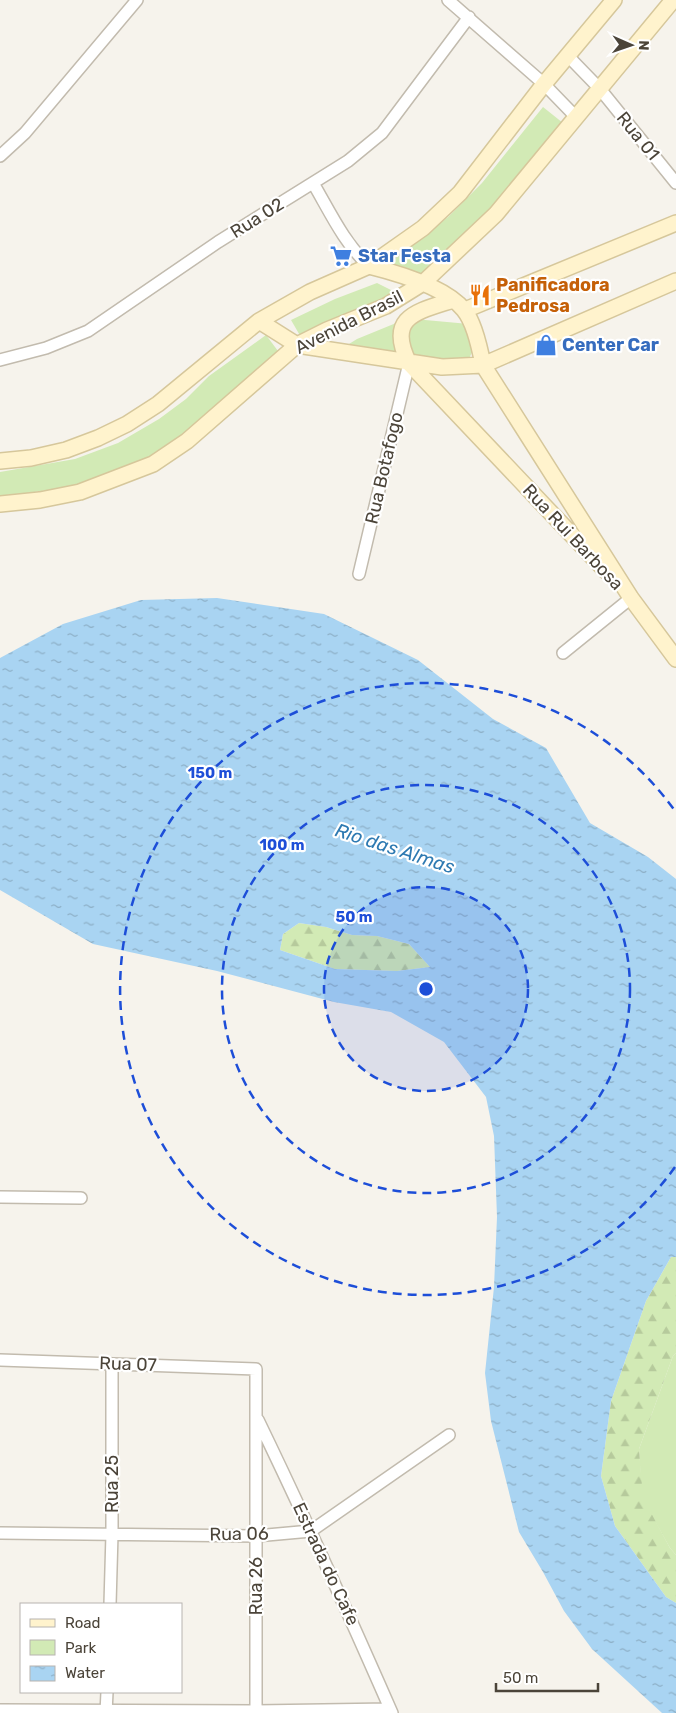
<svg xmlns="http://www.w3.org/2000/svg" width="676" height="1713" font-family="Rubik,sans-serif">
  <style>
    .green { fill: #d2eab5 }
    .forest { fill: url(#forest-firs) }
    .water { fill: url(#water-ripples); fill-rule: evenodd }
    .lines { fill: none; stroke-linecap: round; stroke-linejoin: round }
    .street-casing { stroke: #c2bbae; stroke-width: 14 }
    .secondary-casing { stroke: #d6c79b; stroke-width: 18 }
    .street { stroke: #fff; stroke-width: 11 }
    .secondary { stroke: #fff3cd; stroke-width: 15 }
    .ring { fill: none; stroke: #1d4ed8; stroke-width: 2.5; stroke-dasharray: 9 6 }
    .labels { text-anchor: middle; stroke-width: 4.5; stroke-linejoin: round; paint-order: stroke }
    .street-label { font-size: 18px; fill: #4b4439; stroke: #fff }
    .shop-label { font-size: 18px; font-weight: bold; fill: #366cbe; stroke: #fff; text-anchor: start }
    .food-label { font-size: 18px; font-weight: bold; fill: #c56008; stroke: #fff; text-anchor: start }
    .water-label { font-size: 19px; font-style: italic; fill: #2e7ab2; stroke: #fff }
    .centre { fill: #1d4ed8; stroke: #fff; stroke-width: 2.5 }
    .ring-label { font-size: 15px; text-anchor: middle; font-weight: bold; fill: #1d4ed8; stroke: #fff; stroke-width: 4.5; stroke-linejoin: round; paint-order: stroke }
  </style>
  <defs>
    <pattern id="forest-firs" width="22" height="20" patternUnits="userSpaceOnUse" patternTransform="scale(1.25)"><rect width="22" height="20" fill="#d2eab5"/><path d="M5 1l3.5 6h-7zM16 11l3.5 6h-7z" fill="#b6ca9c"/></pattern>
    <pattern id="water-ripples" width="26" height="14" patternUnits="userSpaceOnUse" patternTransform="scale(1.25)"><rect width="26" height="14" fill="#a9d4f2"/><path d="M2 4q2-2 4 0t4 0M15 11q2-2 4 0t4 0" fill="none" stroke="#8caec5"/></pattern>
  </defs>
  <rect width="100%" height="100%" fill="#f6f3ec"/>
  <path class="green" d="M 543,107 L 563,123 L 495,208 L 421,279 L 382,267 L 448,217 L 482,183 Z
    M 377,283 L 397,293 L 302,339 L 291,320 L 335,299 Z
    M 414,319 L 469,324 L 473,350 L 468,361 L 442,365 L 409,353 L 403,333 Z
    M 401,321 L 401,358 L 341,349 L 357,339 Z
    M 266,335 L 281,355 L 177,442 L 147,460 L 103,477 L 69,487 L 0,497 L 0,472 L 75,459 L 118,443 L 159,419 L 186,399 L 209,376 Z
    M 676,1353 L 676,1555 L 670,1548 L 642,1498 L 639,1449 L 673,1356 Z"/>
  <path class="forest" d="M 299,923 L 326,927 L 352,935 L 377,936 L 409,944 L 430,967 L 397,971 L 335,969 L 280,950 L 283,934 Z
    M 671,1257 L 676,1257 L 676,1353 L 673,1356 L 639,1449 L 643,1498 L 670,1548 L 676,1555 L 676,1603 L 666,1597 L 615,1526 L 601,1476 L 611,1401 L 646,1301 Z"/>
  <path class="water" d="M 217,598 L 324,614 L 418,660 L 493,719 L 546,748 L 590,823 L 648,857 L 676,879 L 676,1257 L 671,1257 L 646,1301 L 611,1401 L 601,1476 L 615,1526 L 666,1597 L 676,1603 L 676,1713 L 662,1713 L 592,1649 L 564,1611 L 543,1572 L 519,1532 L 491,1421 L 485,1373 L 494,1287 L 497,1217 L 494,1136 L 486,1097 L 444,1042 L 391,1012 L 334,1002 L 217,971 L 93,944 L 0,890 L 0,658 L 63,624 L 141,600 ZM 299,923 L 326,927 L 352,935 L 377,936 L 409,944 L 430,967 L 397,971 L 335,969 L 280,950 L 283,934 Z"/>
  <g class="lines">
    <g class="street-casing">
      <path id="street" d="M 448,0 L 544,84 L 575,116
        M 568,56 L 600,89 L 676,183
        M 0,156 L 25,133 L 137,0
        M 313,183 C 330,212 344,243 369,266
        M 0,360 L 46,348 L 88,331 L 218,242 L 348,161 L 382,133 L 469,17
        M 359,574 L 409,363
        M 563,653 L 631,598
        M 0,1197 L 81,1198
        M 0,1360 L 256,1369 L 256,1713
        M 258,1420 C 305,1517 349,1615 392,1713
        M 0,1533 L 256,1536 L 311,1531 L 449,1435
        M 110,1604 L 112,1534 L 112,1364
        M 0,1710 L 256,1711 L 390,1709
        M 106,1713 L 107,1692"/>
    </g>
    <g class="secondary-casing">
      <path id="secondary" d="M 369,266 C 397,273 446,287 464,310 C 474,322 480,349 483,365 L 631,598 L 676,659
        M 453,300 C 416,312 386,317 409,363 L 606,571
        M 465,310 L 676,223
        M 259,321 L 297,345 L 442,367 L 483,365 L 676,281
        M 0,461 L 31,458 L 66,450 L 98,438 L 127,424 L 158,404 L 259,321 L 310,292 L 369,266 L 423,228 L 460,193 L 544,84 L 614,0
        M 0,504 L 40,500 L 80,492 L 153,464 L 187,441 L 297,345 L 327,330 L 386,306 L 423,283 L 496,214 L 673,0"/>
    </g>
    <use href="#street" class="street"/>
    <use href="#secondary" class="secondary"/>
  </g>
  <circle cx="426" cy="989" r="102" fill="#1d4ed8" fill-opacity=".12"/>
  <g class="ring">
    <circle cx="426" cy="989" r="102"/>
    <circle cx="426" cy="989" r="204"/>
    <path d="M675 1167A306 306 0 1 1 675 811"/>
  </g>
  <defs>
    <g id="supermarket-bare" transform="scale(1.725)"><path d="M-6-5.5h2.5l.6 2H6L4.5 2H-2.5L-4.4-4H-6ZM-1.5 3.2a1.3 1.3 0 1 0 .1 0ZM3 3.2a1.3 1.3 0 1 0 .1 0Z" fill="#3f7fe0" stroke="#fff" stroke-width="2.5" paint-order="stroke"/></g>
    <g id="restaurant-bare" transform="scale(1.725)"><path d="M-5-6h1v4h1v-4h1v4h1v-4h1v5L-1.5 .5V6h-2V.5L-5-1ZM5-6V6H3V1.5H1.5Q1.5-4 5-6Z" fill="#e8710a" stroke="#fff" stroke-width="2.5" paint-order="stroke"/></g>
    <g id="shop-bare" transform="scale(1.725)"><path d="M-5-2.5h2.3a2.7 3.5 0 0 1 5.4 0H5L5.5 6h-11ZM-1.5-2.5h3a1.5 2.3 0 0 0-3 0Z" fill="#3f7fe0" stroke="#fff" stroke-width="2.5" paint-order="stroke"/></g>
  </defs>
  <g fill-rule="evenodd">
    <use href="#supermarket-bare" x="341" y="256"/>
    <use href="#restaurant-bare" x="480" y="295"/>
    <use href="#shop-bare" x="546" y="345"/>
  </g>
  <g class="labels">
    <g class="street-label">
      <text transform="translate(638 136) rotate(51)" y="6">Rua 01</text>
      <text transform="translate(257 218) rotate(-32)" y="6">Rua 02</text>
      <text transform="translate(349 322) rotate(-27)" y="6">Avenida Brasil</text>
      <text transform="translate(384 468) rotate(-77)" y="6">Rua Botafogo</text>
      <text transform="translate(573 537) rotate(47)" y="6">Rua Rui Barbosa</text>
      <text transform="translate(128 1364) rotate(2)" y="6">Rua 07</text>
      <text transform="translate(112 1484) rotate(-90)" y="6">Rua 25</text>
      <text transform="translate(239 1534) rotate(-1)" y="6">Rua 06</text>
      <text transform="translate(326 1564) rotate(65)" y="6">Estrada do Cafe</text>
      <text transform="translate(256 1586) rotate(-90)" y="6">Rua 26</text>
    </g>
    <g class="shop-label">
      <text x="358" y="262">Star Festa</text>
      <text x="562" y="351">Center Car</text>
    </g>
    <g class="food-label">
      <text x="496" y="291">Panificadora<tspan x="496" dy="21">Pedrosa</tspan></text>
    </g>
    <g class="water-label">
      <text transform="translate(395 848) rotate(18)" y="7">Rio das Almas</text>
    </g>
  </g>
  <circle cx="426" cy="989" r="8" class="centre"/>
  <g class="ring-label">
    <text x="210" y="778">150 m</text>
    <text x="282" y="850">100 m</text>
    <text x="354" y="922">50 m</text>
  </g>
  <rect x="20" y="1603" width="162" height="90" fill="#ffffff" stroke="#b7b4b0"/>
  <rect x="30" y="1619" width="25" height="8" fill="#fff3cd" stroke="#b7b4b0"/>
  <text x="65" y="1628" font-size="15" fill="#4b4439">Road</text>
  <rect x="30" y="1640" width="25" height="15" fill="#d2eab5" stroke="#b7b4b0"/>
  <text x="65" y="1653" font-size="15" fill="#4b4439">Park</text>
  <rect x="30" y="1666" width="25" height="15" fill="url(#water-ripples)" stroke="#b7b4b0"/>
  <text x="65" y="1678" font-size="15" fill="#4b4439">Water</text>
  <g transform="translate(631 45) rotate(92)" stroke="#ffffff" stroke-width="4" paint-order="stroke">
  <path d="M0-4L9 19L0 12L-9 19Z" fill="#4b4439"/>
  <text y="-8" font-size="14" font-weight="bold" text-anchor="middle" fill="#4b4439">N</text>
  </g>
  <path d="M496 1683v8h102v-8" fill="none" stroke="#4b4439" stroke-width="2.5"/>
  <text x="503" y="1683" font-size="15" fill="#4b4439" stroke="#ffffff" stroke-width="4" paint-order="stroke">50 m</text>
</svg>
